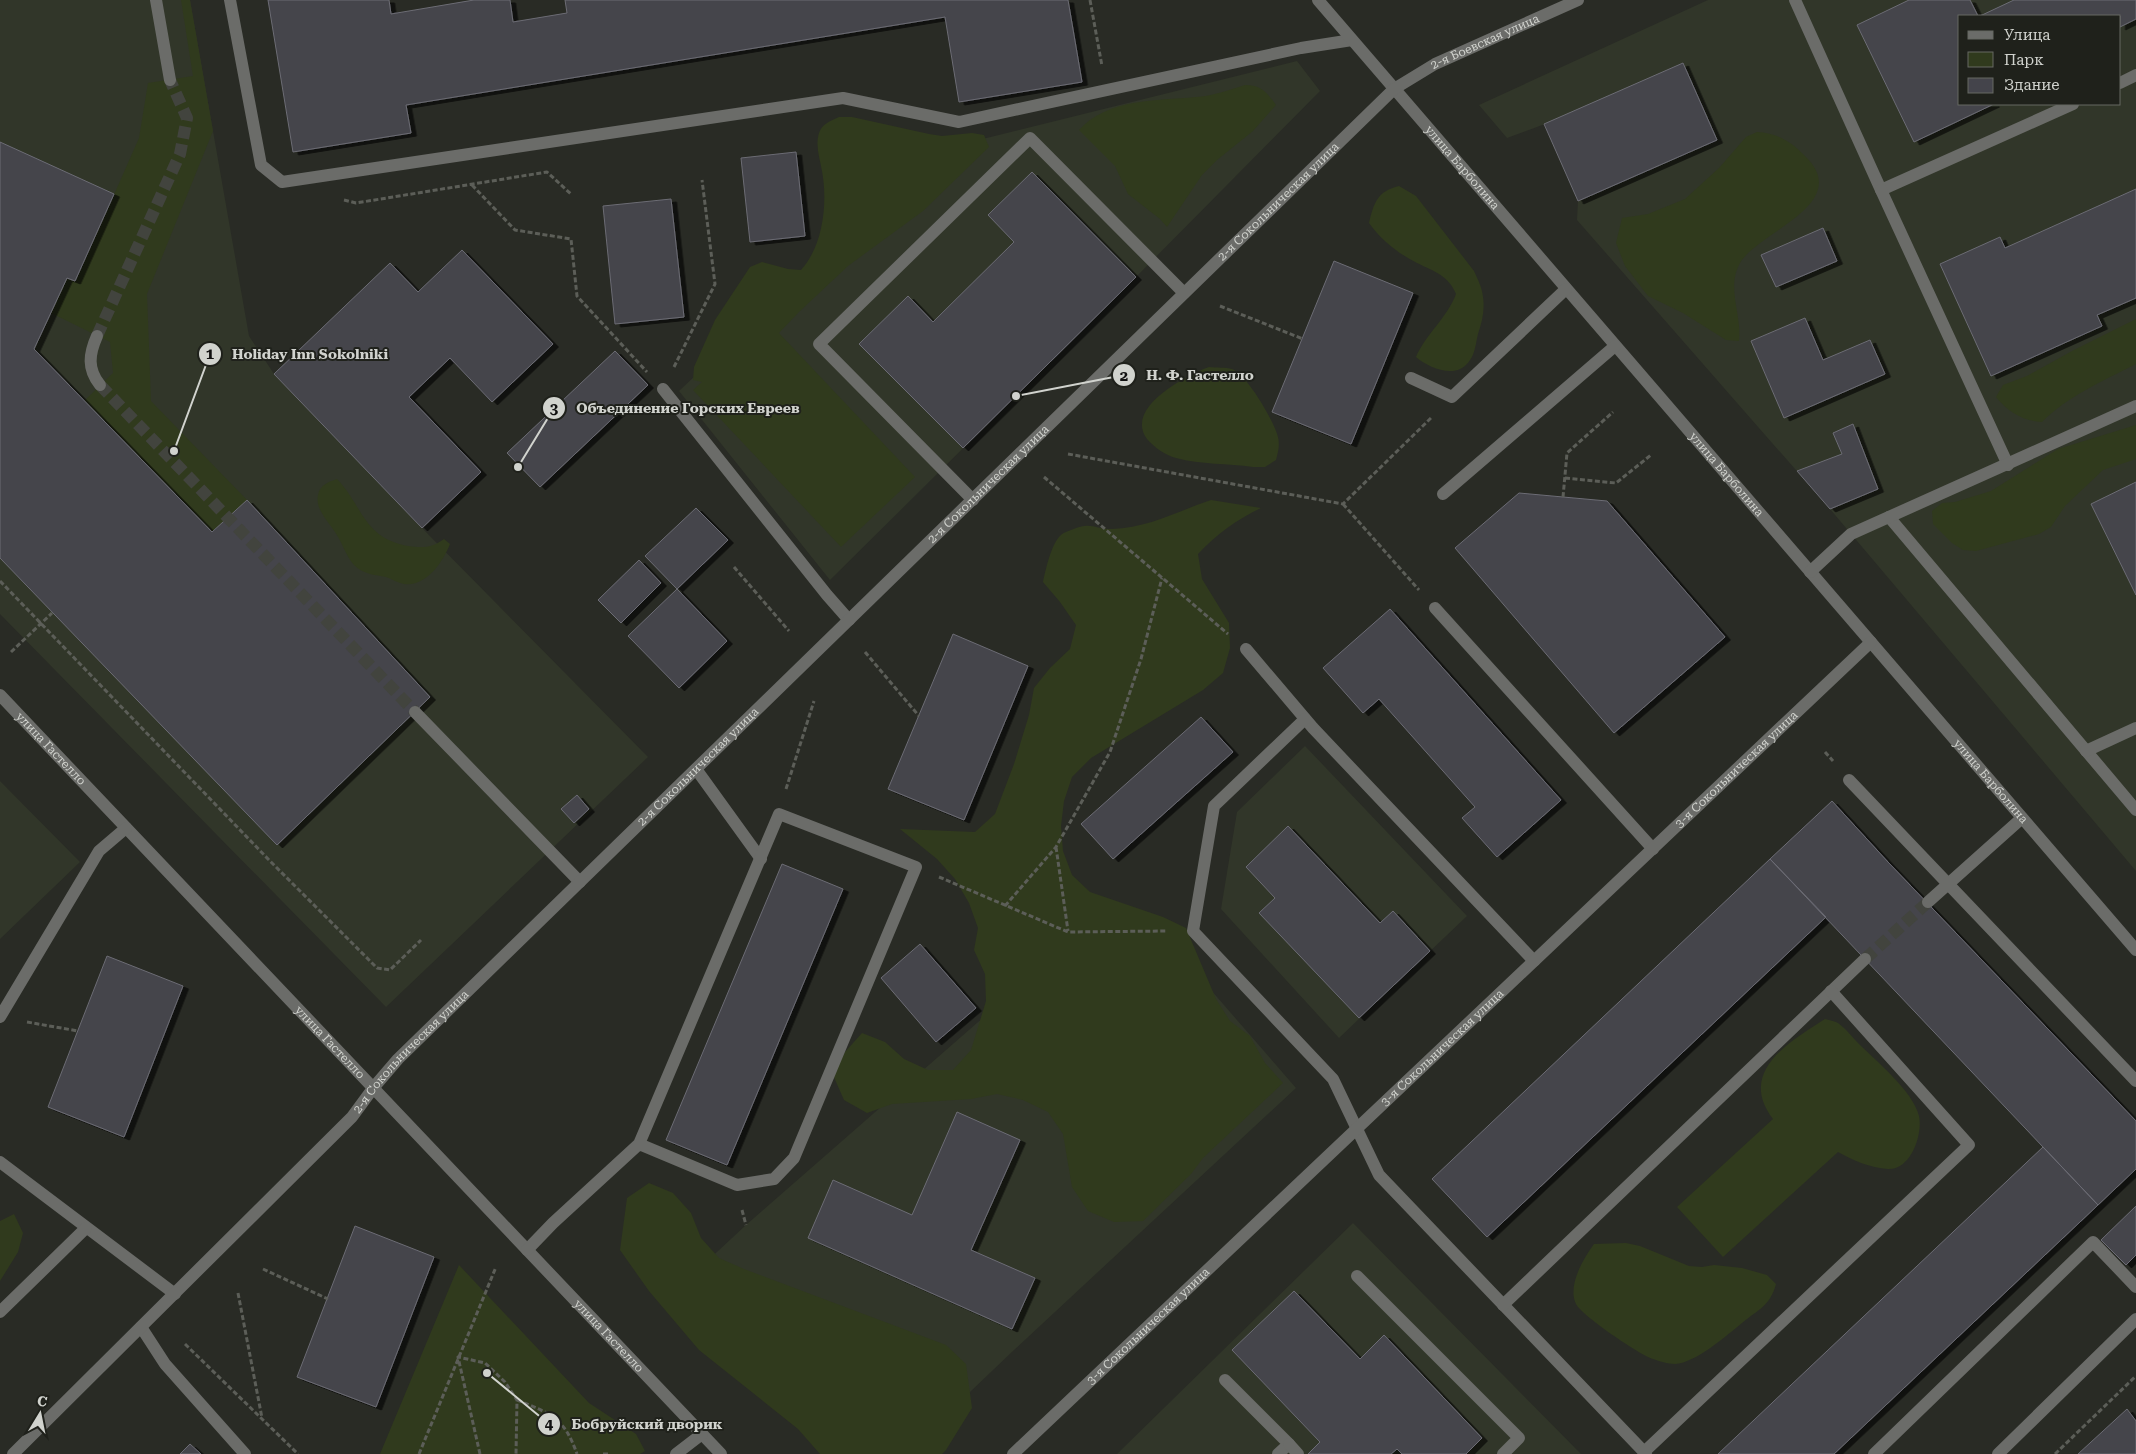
<svg xmlns="http://www.w3.org/2000/svg" width="2136" height="1454" font-family="'Roboto Serif',serif">
  <style>
    .built { fill: #313629; fill-rule: evenodd }
    .green { fill: #303a1d }
    .building { fill: #44444b; stroke: #6c6c74; filter: url(#shadow) }
    .lines { fill: none; stroke-linecap: round; stroke-linejoin: round }
    .minor-tunnel { stroke: #42443e; stroke-width: 12; stroke-dasharray: 12 6; stroke-linecap: butt }
    .path { stroke: #5c5e58; stroke-width: 3; stroke-dasharray: 5 2.5; stroke-linecap: butt }
    .minor { stroke: #6b6c69; stroke-width: 12 }
    .labels { text-anchor: middle; stroke-width: 4; stroke-linejoin: round; paint-order: stroke }
    .street-label { font-size: 12px; fill: #d1d3ce; stroke: #1f211b }
    .leader { fill: none; stroke: #d1d3ce; stroke-width: 2 }
    .callout-dot { fill: #d1d3ce; stroke: #1f211b; stroke-width: 2 }
    .mark-label { font-size: 15px; text-anchor: middle; font-weight: bold; fill: #111 }
    .callout-label { font-size: 14px; text-anchor: middle; font-weight: bold; fill: #d1d3ce; stroke: #1f211b; stroke-width: 4; stroke-linejoin: round; paint-order: stroke }
  </style>
  <defs>
    <filter id="shadow"><feDropShadow dx="5.5" dy="3" stdDeviation="0" flood-color="#0009"/></filter>
  </defs>
  <rect width="100%" height="100%" fill="#292b25"/>
  <path class="built" d="M 0,0 L 190,0 L 249,336 L 274,374 L 422,528 L 648,757 L 386,1007 L 0,614 Z
    M 1708,0 L 2136,0 L 2136,871 L 1830,509 L 1577,220 L 1578,201 L 1545,124 L 1507,138 L 1479,105 ZM 1960,16 L 2120,16 L 2120,104 L 1960,104 Z
    M 1297,61 L 1320,91 L 1136,277 L 830,580 L 679,391 L 830,249 L 825,178 Z
    M 1305,746 L 1467,916 L 1339,1038 L 1221,909 L 1237,812 Z
    M 0,781 L 80,862 L 0,939 Z
    M 1171,944 L 1296,1088 L 1014,1350 L 905,1454 L 703,1265 L 746,1225 L 1065,946 Z
    M 1353,1223 L 1581,1454 L 1117,1454 Z"/>
  <path class="green" d="M 181,0 L 190,0 L 213,131 L 147,294 L 151,401 L 247,500 L 212,532 L 84,401 L 113,373 L 110,342 L 51,313 L 67,278 L 76,281 L 139,138 L 148,83 L 193,76 Z
    M 1245,85 C 1262,85 1267,93 1276,105 L 1253,131 L 1217,160 L 1202,175 L 1167,227 L 1160,219 L 1128,194 L 1115,166 L 1079,130 C 1108,98 1157,101 1196,97 C 1213,96 1229,90 1245,85 Z
    M 839,117 L 852,117 L 929,134 L 942,136 L 972,133 L 984,135 L 989,147 L 923,211 L 848,266 L 799,312 L 779,333 L 915,477 L 841,547 L 693,390 L 702,382 L 693,380 L 694,367 L 715,320 L 750,267 L 762,262 L 788,269 L 801,270 C 823,246 828,203 822,171 C 820,159 815,146 819,133 C 822,124 830,121 839,117 Z
    M 1757,132 C 1778,133 1792,142 1806,157 C 1853,204 1758,232 1740,263 C 1726,288 1742,314 1739,341 L 1726,340 L 1683,313 L 1648,296 L 1625,266 L 1616,243 L 1622,218 L 1648,214 L 1685,199 L 1719,168 L 1746,137 Z
    M 1399,186 L 1416,196 L 1474,271 C 1478,280 1482,287 1483,297 C 1485,310 1482,322 1478,334 C 1476,342 1475,354 1470,360 C 1458,380 1430,369 1416,357 C 1426,334 1447,318 1456,294 C 1448,275 1435,272 1417,263 C 1399,254 1381,240 1369,223 C 1374,202 1378,191 1399,186 Z
    M 2136,319 L 2136,364 C 2103,381 2068,396 2042,422 C 2023,421 2008,412 1996,397 L 2003,385 L 2027,376 L 2072,351 Z
    M 1209,367 C 1216,368 1226,367 1232,369 C 1247,374 1275,423 1278,437 C 1280,446 1278,452 1276,460 L 1265,467 L 1253,467 C 1228,463 1201,465 1176,458 C 1165,455 1155,448 1147,439 C 1124,408 1185,376 1209,367 Z
    M 2136,425 L 2136,459 L 2103,470 L 2065,506 L 2051,527 L 2039,534 L 1976,551 L 1963,550 L 1952,543 L 1933,524 L 1932,511 L 1942,503 L 1955,502 L 1991,491 L 2058,449 Z
    M 337,479 C 363,506 363,538 408,546 C 423,548 432,548 444,539 L 450,544 C 443,562 426,587 404,584 C 398,583 392,579 386,577 C 375,575 363,574 354,565 C 346,556 342,542 335,532 C 328,521 315,509 318,495 C 320,485 328,482 337,479 Z
    M 1211,500 L 1261,508 C 1236,520 1217,534 1198,554 L 1202,579 L 1229,623 L 1230,648 L 1223,673 L 1203,690 L 1091,758 L 1072,777 L 1064,801 L 1061,826 L 1063,851 L 1072,875 L 1090,892 L 1163,917 L 1186,928 L 1216,999 L 1230,1021 L 1250,1036 L 1265,1063 L 1283,1083 L 1203,1158 L 1191,1174 L 1143,1221 L 1114,1222 L 1088,1211 L 1072,1187 L 1063,1134 L 1048,1112 L 1023,1100 L 997,1094 L 971,1099 L 892,1104 L 867,1113 L 844,1100 L 833,1075 L 845,1052 L 862,1033 L 885,1042 L 904,1059 L 928,1070 L 953,1070 L 971,1050 L 986,1001 L 985,974 L 974,950 L 978,928 L 969,903 L 955,879 L 937,859 L 900,829 L 975,832 L 995,814 L 1014,764 L 1029,715 L 1034,688 L 1050,668 L 1070,649 L 1076,625 L 1060,602 L 1043,582 C 1046,569 1051,544 1061,535 C 1063,533 1068,531 1071,530 C 1092,521 1093,529 1112,529 C 1148,528 1178,511 1211,500 Z
    M 1825,1019 C 1829,1020 1833,1021 1836,1022 C 1844,1026 1852,1037 1858,1043 C 1876,1061 1913,1091 1919,1116 C 1923,1134 1911,1170 1888,1169 C 1870,1168 1853,1160 1838,1152 L 1723,1257 L 1677,1207 L 1773,1119 C 1737,1072 1789,1042 1825,1019 Z
    M 649,1183 L 673,1193 L 691,1213 L 701,1238 L 719,1258 L 744,1269 L 946,1345 L 966,1364 L 972,1408 L 946,1450 L 942,1454 L 820,1454 L 798,1429 L 699,1350 L 649,1291 L 620,1250 L 627,1198 Z
    M 14,1214 L 23,1233 L 18,1252 L 0,1281 L 0,1221 Z
    M 1626,1243 L 1640,1246 L 1689,1266 L 1702,1267 L 1714,1265 L 1742,1268 L 1767,1275 L 1776,1284 C 1770,1306 1759,1309 1742,1323 C 1727,1335 1696,1363 1675,1364 C 1668,1364 1659,1361 1653,1359 C 1640,1355 1581,1315 1576,1304 C 1567,1285 1584,1258 1594,1244 Z
    M 459,1265 L 589,1403 L 636,1434 L 645,1451 L 640,1454 L 380,1454 Z"/>
  <path class="building" d="M 268,0 L 389,0 L 391,14 L 474,0 L 510,0 L 513,22 L 567,13 L 565,0 L 1068,0 L 1082,82 L 959,102 L 945,17 L 406,105 L 411,133 L 293,152 Z
    M 1909,0 L 1970,0 L 1978,16 L 1960,16 L 1960,104 L 1994,104 L 1914,142 L 1857,25 Z
    M 2014,0 L 2136,0 L 2136,19 L 2120,27 L 2120,16 L 1980,16 Z
    M 1683,63 L 1717,140 L 1578,201 L 1544,124 Z
    M 0,142 L 114,194 L 75,281 L 67,278 L 34,349 L 212,532 L 247,500 L 430,697 L 277,845 L 0,558 Z
    M 796,152 L 805,236 L 750,242 L 741,158 Z
    M 1032,172 L 1136,277 L 963,448 L 859,344 L 908,296 L 933,322 L 1014,242 L 988,215 Z
    M 2136,189 L 2136,298 L 2097,315 L 2102,326 L 1991,376 L 1940,264 L 2000,237 L 2005,248 Z
    M 671,199 L 684,317 L 615,324 L 603,206 Z
    M 1823,228 L 1837,261 L 1776,287 L 1761,255 Z
    M 462,250 L 553,344 L 492,402 L 450,358 L 409,397 L 481,472 L 422,528 L 274,374 L 390,263 L 418,292 Z
    M 1334,261 L 1413,293 L 1351,444 L 1272,412 Z
    M 1805,318 L 1823,360 L 1870,340 L 1885,374 L 1784,418 L 1751,341 Z
    M 615,351 L 648,385 L 540,487 L 507,453 Z
    M 1853,424 L 1878,489 L 1830,509 L 1797,471 L 1842,454 L 1833,433 Z
    M 2136,482 L 2136,595 L 2091,504 Z
    M 1519,493 L 1607,501 L 1725,637 L 1614,733 L 1455,548 Z
    M 696,508 L 728,540 L 677,589 L 645,556 Z
    M 639,560 L 661,583 L 621,623 L 598,600 Z
    M 677,589 L 727,641 L 679,688 L 628,636 Z
    M 1390,609 L 1561,800 L 1497,857 L 1462,818 L 1475,807 L 1379,699 L 1363,713 L 1323,668 Z
    M 953,634 L 1028,666 L 964,820 L 888,789 Z
    M 1201,717 L 1233,752 L 1113,859 L 1081,824 Z
    M 577,795 L 589,809 L 574,823 L 561,809 Z
    M 1832,801 L 1888,862 L 2136,1121 L 2136,1169 L 2098,1205 L 1770,859 Z
    M 1288,826 L 1380,923 L 1393,911 L 1430,951 L 1359,1018 L 1259,913 L 1275,898 L 1246,867 Z
    M 1770,859 L 1826,917 L 1487,1237 L 1432,1179 Z
    M 782,864 L 843,889 L 727,1165 L 666,1140 Z
    M 920,944 L 976,1008 L 936,1042 L 881,978 Z
    M 107,956 L 183,986 L 124,1137 L 48,1107 Z
    M 957,1112 L 1020,1140 L 971,1250 L 1035,1278 L 1012,1329 L 808,1238 L 833,1180 L 912,1215 Z
    M 2043,1147 L 2098,1205 L 1834,1454 L 1718,1454 Z
    M 2136,1206 L 2136,1255 L 2126,1265 L 2101,1240 Z
    M 355,1226 L 434,1257 L 376,1407 L 297,1377 Z
    M 1294,1291 L 1360,1359 L 1384,1335 L 1482,1438 L 1466,1454 L 1402,1454 L 1397,1449 L 1391,1454 L 1308,1454 L 1320,1442 L 1232,1350 Z
    M 2127,1409 L 2136,1421 L 2136,1454 L 2078,1454 Z
    M 190,1444 L 201,1454 L 180,1454 Z"/>
  <g class="lines">
    <path class="minor-tunnel" d="M 97,336 L 180,154 L 187,118 L 170,80
      M 100,385 L 415,712
      M 1865,959 L 1928,902"/>
    <path class="path" d="M 1090,0 L 1102,66
      M 472,185 L 515,230 L 571,239 L 577,296 L 647,372
      M 344,200 L 356,203 L 547,172 L 572,195
      M 1220,306 L 1303,339
      M 674,367 L 715,284 L 702,180
      M 1068,454 L 1343,504 L 1432,417
      M 1044,477 L 1228,634
      M 1565,478 L 1616,483 L 1651,455
      M 1563,497 L 1567,453 L 1613,412
      M 1343,504 L 1419,590
      M 734,567 L 789,631
      M 0,581 L 270,861 L 377,968 L 390,970 L 421,940
      M 11,652 L 52,613
      M 865,652 L 919,716
      M 1825,752 L 1833,761
      M 786,789 L 814,701
      M 1056,847 L 1068,931
      M 939,877 L 1068,932 L 1167,931
      M 1005,906 L 1056,847 L 1110,752 L 1141,659 L 1162,578
      M 27,1022 L 78,1031
      M 742,1210 L 746,1225
      M 263,1269 L 328,1299
      M 238,1293 L 262,1418
      M 185,1344 L 298,1454
      M 517,1400 C 551,1414 564,1417 577,1454
      M 419,1454 L 496,1267
      M 480,1454 L 458,1357 L 485,1363 L 505,1382 L 517,1400 L 516,1454
      M 603,1454 L 609,1454
      M 2055,1454 L 2136,1376"/>
    <g class="minor">
      <path d="M 156,0 L 170,80"/>
      <path d="M 230,0 L 261,165 L 282,182 L 843,98 L 959,122 L 1301,48 L 1352,40"/>
      <path id="s1" d="M 1318,0 L 2136,950"/>
      <path d="M 1795,0 L 1881,190 L 2073,104"/>
      <path d="M 2120,83 L 2136,75"/>
      <path d="M 1881,190 L 2008,465"/>
      <path d="M 97,336 C 89,354 87,369 100,385"/>
      <path d="M 1411,378 L 1452,397 L 1566,289"/>
      <path d="M 663,389 L 827,595 L 849,620"/>
      <path d="M 1443,494 L 1615,346"/>
      <path d="M 973,500 L 819,344 L 1030,138 L 1184,293"/>
      <path d="M 1889,517 L 2136,810"/>
      <path d="M 1810,572 L 1851,534 L 2136,406"/>
      <path d="M 1435,608 L 1653,849"/>
      <path d="M 1246,649 L 1313,728 L 1534,961"/>
      <path id="s2" d="M 0,695 L 721,1454"/>
      <path d="M 415,712 L 580,882"/>
      <path d="M 1305,719 L 1214,806 L 1193,931 L 1333,1079 L 1379,1175 L 1646,1454"/>
      <path d="M 2086,751 L 2136,728"/>
      <path d="M 696,769 L 761,859"/>
      <path d="M 1849,780 L 2136,1081"/>
      <path d="M 1928,902 L 2022,818"/>
      <path d="M 0,1017 L 99,851 L 126,828"/>
      <path d="M 0,1162 L 175,1294"/>
      <path d="M 527,1250 L 553,1223 L 639,1144 L 779,814 L 916,867 L 794,1158 L 774,1179 L 737,1185 L 639,1144"/>
      <path d="M 1357,1276 L 1519,1438 L 1503,1454"/>
      <path d="M 1503,1305 L 1865,959"/>
      <path d="M 0,1312 L 86,1228"/>
      <path d="M 141,1327 L 165,1364 L 245,1454"/>
      <path d="M 1225,1380 L 1289,1444 L 1278,1454"/>
      <path d="M 1289,1444 L 1298,1454"/>
      <path d="M 1644,1452 L 1969,1145 L 1831,991"/>
      <path id="s3" d="M 13,1454 L 352,1117 L 374,1087 L 398,1059 L 1394,89 L 1435,64 L 1578,0"/>
      <path d="M 676,1454 L 702,1434"/>
      <path id="s4" d="M 1013,1454 L 1871,642"/>
      <path d="M 1874,1454 L 2093,1242 L 2136,1287"/>
      <path d="M 1998,1454 L 2136,1319"/>
    </g>
  </g>
  <g class="labels">
    <g class="street-label">
      <text dy="4" stroke="none"><textPath href="#s3" startOffset="2045">2-я Боевская улица</textPath></text>
      <text dy="4" stroke="none"><textPath href="#s1" startOffset="221">улица Барболина</textPath></text>
      <text dy="4" stroke="none"><textPath href="#s3" startOffset="1781">2-я Сокольническая улица</textPath></text>
      <text dy="4" stroke="none"><textPath href="#s1" startOffset="626">улица Барболина</textPath></text>
      <text dy="4" stroke="none"><textPath href="#s3" startOffset="1376">2-я Сокольническая улица</textPath></text>
      <text dy="4" stroke="none"><textPath href="#s2" startOffset="74">улица Гастелло</textPath></text>
      <text dy="4" stroke="none"><textPath href="#s3" startOffset="971">2-я Сокольническая улица</textPath></text>
      <text dy="4" stroke="none"><textPath href="#s4" startOffset="996">3-я Сокольническая улица</textPath></text>
      <text dy="4" stroke="none"><textPath href="#s1" startOffset="1031">улица Барболина</textPath></text>
      <text dy="4" stroke="none"><textPath href="#s2" startOffset="479">улица Гастелло</textPath></text>
      <text dy="4" stroke="none"><textPath href="#s4" startOffset="591">3-я Сокольническая улица</textPath></text>
      <text dy="4" stroke="none"><textPath href="#s3" startOffset="566">2-я Сокольническая улица</textPath></text>
      <text dy="4" stroke="none"><textPath href="#s4" startOffset="186">3-я Сокольническая улица</textPath></text>
      <text dy="4" stroke="none"><textPath href="#s2" startOffset="884">улица Гастелло</textPath></text>
    </g>
  </g>
  <path class="leader" d="M174 451L210 354M1016 396L1124 375M518 467L554 408M487 1373L549 1424"/>
  <g class="callout-dot">
    <circle cx="174" cy="451" r="5"/>
    <circle cx="1016" cy="396" r="5"/>
    <circle cx="518" cy="467" r="5"/>
    <circle cx="487" cy="1373" r="5"/>
    <circle cx="210" cy="354" r="12"/>
    <circle cx="1124" cy="375" r="12"/>
    <circle cx="554" cy="408" r="12"/>
    <circle cx="549" cy="1424" r="12"/>
  </g>
  <g class="mark-label">
    <text x="210" y="359">1</text>
    <text x="1124" y="381">2</text>
    <text x="554" y="414">3</text>
    <text x="549" y="1429">4</text>
  </g>
  <g class="callout-label">
    <text x="310" y="359">Holiday Inn Sokolniki</text>
    <text x="1200" y="380">Н. Ф. Гастелло</text>
    <text x="688" y="413">Объединение Горских Евреев</text>
    <text x="647" y="1429">Бобруйский дворик</text>
  </g>
  <rect x="1958" y="15" width="162" height="90" fill="#1f211b" stroke="#666863"/>
  <rect x="1968" y="31" width="25" height="8" fill="#6b6c69" stroke="#666863"/>
  <text x="2004" y="40" font-size="15" fill="#d1d3ce">Улица</text>
  <rect x="1968" y="52" width="25" height="15" fill="#303a1d" stroke="#666863"/>
  <text x="2004" y="65" font-size="15" fill="#d1d3ce">Парк</text>
  <rect x="1968" y="78" width="25" height="15" fill="#44444b" stroke="#666863"/>
  <text x="2004" y="90" font-size="15" fill="#d1d3ce">Здание</text>
  <g transform="translate(40 1414) rotate(10)" stroke="#1f211b" stroke-width="4" paint-order="stroke">
  <path d="M0-4L9 19L0 12L-9 19Z" fill="#d1d3ce"/>
  <text y="-8" font-size="14" font-weight="bold" text-anchor="middle" fill="#d1d3ce">С</text>
  </g>
</svg>
